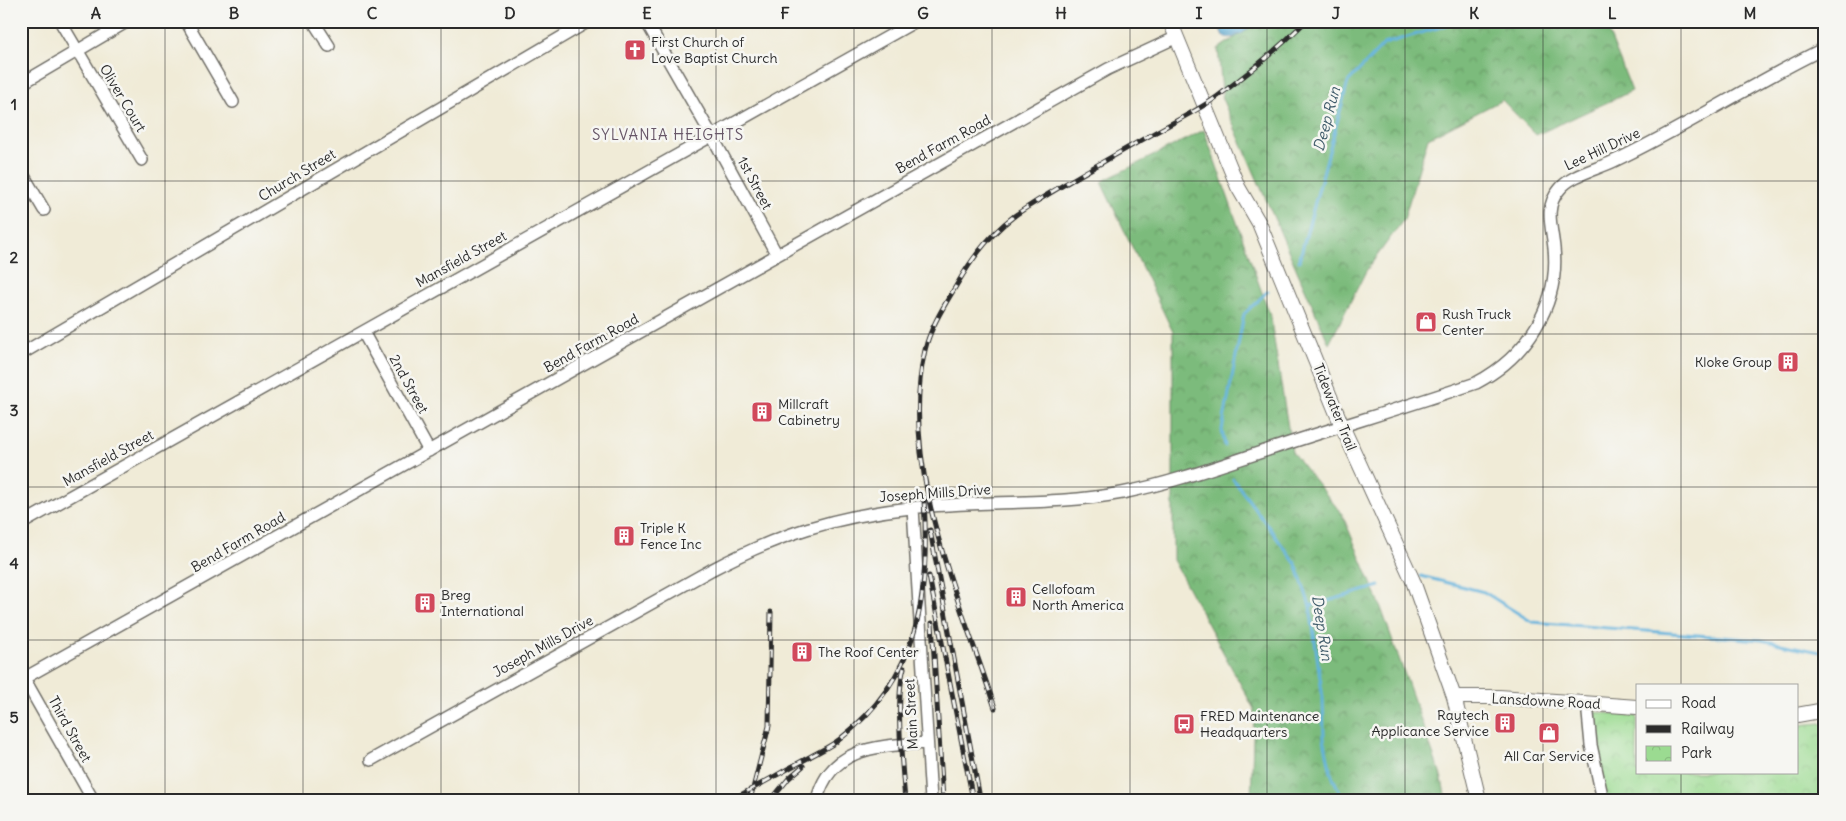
<svg xmlns="http://www.w3.org/2000/svg" width="1846" height="821" font-family="Delius,sans-serif">
  <style>
    .forest { fill: url(#forest-crowns); stroke: #547353 }
    .park { fill: url(#park-crowns); stroke: #63835e }
    .water { fill: url(#water-rules); stroke: #466e84 }
    .lines { fill: none; stroke-linecap: round; stroke-linejoin: round }
    .stream { stroke: #61b2dc; stroke-width: 3 }
    .minor-casing { stroke: #706e67; stroke-width: 14 }
    .major-casing { stroke: #706e67; stroke-width: 16 }
    .minor { stroke: #fff; stroke-width: 11 }
    .major { stroke: #fff; stroke-width: 14 }
    .rail-casing { stroke: #2b2b2b; stroke-width: 5 }
    .rail { stroke: #f6f6f2; stroke-width: 3; stroke-dasharray: 9; stroke-linecap: butt }
    .grid { fill: none; stroke: #2b2b2b; stroke-width: 1; stroke-opacity: 0.55 }
    .labels { text-anchor: middle; stroke-width: 5; stroke-linejoin: round; paint-order: stroke }
    .poi-label { font-size: 14px; fill: #2b2b2b; stroke: #f6f6f2; text-anchor: start }
    .street-label { font-size: 14px; fill: #2b2b2b; stroke: #f6f6f2 }
    .water-label { font-size: 15px; font-style: italic; fill: #3e5a69; stroke: #f6f6f2 }
    .neighbourhood-label { font-size: 15px; letter-spacing: 1px; fill: #685768; stroke: #f6f6f2 }
    .neatline { fill: none; stroke: #2b2b2b; stroke-width: 2 }
    .grid-label { font-size: 16px; text-anchor: middle; font-weight: bold; fill: #2b2b2b }
  </style>
  <defs>
    <pattern id="forest-crowns" width="20" height="18" patternUnits="userSpaceOnUse" patternTransform="scale(1.25)"><rect width="20" height="18" fill="#7cbb7b"/><path d="M2 6a3 3 0 1 1 6 0M12 15a3 3 0 1 1 6 0" fill="none" stroke="#669865"/></pattern>
    <pattern id="park-crowns" width="20" height="18" patternUnits="userSpaceOnUse" patternTransform="scale(1.25)"><rect width="20" height="18" fill="#9bdb91"/><path d="M2 6a3 3 0 1 1 6 0M12 15a3 3 0 1 1 6 0" fill="none" stroke="#86bc7d"/></pattern>
    <pattern id="water-rules" width="6" height="5" patternUnits="userSpaceOnUse" patternTransform="scale(1.25)"><rect width="6" height="5" fill="#61b2dc"/><path d="M0 2.5h6" fill="none" stroke="#5091b3"/></pattern>
  </defs>
  <rect width="100%" height="100%" fill="#f6f6f2"/>
  <filter id="ink" filterUnits="userSpaceOnUse"><feTurbulence type="fractalNoise" baseFrequency=".02" numOctaves="2"/><feDisplacementMap in="SourceGraphic" scale="10" xChannelSelector="R" yChannelSelector="G"/><feConvolveMatrix kernelMatrix="1 2 1 2 8 2 1 2 1" color-interpolation-filters="sRGB"/></filter>
  <filter id="wash" filterUnits="userSpaceOnUse"><feTurbulence type="fractalNoise" baseFrequency=".0096" numOctaves="4" result="noise"/><feDisplacementMap in="SourceGraphic" scale="20" xChannelSelector="R" yChannelSelector="G"/><feGaussianBlur stdDeviation="1.12" result="paint"/><feColorMatrix in="noise" values="0 0 0 0 0 0 0 0 0 0 0 0 0 0 0 0 0 1.4 0 .05"/><feComposite in="paint" operator="in"/></filter>
  <g filter="url(#wash)">
    <rect width="100%" height="100%" fill="#f0ebd7"/>
    <path class="forest" d="M 1259,21 L 1604,21 L 1632,91 L 1536,135 L 1502,100 L 1428,138 L 1404,219 L 1366,271 L 1329,344 L 1223,101 L 1218,49 Z
      M 1204,130 L 1270,315 L 1292,452 L 1342,514 L 1379,602 L 1442,779 L 1446,800 C 1421,800 1399,801 1376,788 L 1351,800 L 1251,800 L 1254,709 L 1173,560 L 1173,332 L 1101,182 Z"/>
    <path class="park" d="M 1594,712 L 1637,716 L 1637,772 L 1797,772 L 1797,725 L 1821,723 L 1825,726 L 1825,800 L 1603,800 L 1591,745 Z"/>
    <path class="water" d="M 1217,21 L 1256,21 C 1248,30 1235,42 1223,36 Z
      M 1376,788 L 1390,797 L 1407,800 L 1351,800 Z"/>
    <g class="lines">
      <path class="stream" d="M 1299,261 L 1348,82 L 1384,44 L 1461,21
        M 1225,446 L 1222,430 L 1244,314 L 1268,291
        M 1233,479 L 1296,564 L 1310,606 L 1323,699 L 1324,739 L 1331,773 L 1343,800
        M 1421,576 L 1484,592 L 1532,622 L 1761,640 L 1825,653
        M 1310,606 L 1380,586"/>
    </g>
  </g>
  <g filter="url(#ink)">
    <g class="lines">
      <g class="minor-casing">
        <path id="minor" d="M 60,21 L 142,160
          M 186,21 L 233,102
          M 313,21 L 329,46
          M 646,21 L 712,136 L 777,255
          M 21,84 L 128,21
          M 21,171 L 44,210
          M 363,332 L 429,451
          M 21,354 L 589,21
          M 913,508 L 931,800
          M 21,524 L 916,21
          M 21,673 L 93,800
          M 21,680 L 1108,69 L 1177,37
          M 1587,703 L 1591,745 L 1603,800
          M 371,760 L 711,570 C 779,534 835,516 911,508 C 981,500 1053,506 1122,493 C 1177,482 1230,462 1283,445 C 1347,424 1412,405 1476,383 C 1526,357 1560,305 1554,248 C 1552,226 1544,208 1559,190 C 1570,175 1595,170 1612,162 C 1685,128 1752,83 1825,48
          M 817,800 C 830,745 882,746 927,743"/>
      </g>
      <g class="major-casing">
        <path id="major" d="M 1170,21 L 1238,187 L 1259,223 L 1342,426 L 1413,581 L 1454,697 L 1479,800
          M 1454,697 L 1499,697 L 1637,707
          M 1797,715 L 1825,710"/>
      </g>
      <use href="#minor" class="minor"/>
      <use href="#major" class="major"/>
      <g class="rail-casing">
        <path id="rail" d="M 930,530 L 979,793
          M 929,576 L 973,800
          M 932,623 L 943,800
          M 904,668 C 895,698 902,766 905,800
          M 995,708 C 960,600 898,466 925,350 C 930,328 944,306 956,286 C 974,255 994,228 1026,208 C 1068,181 1113,156 1156,132 C 1177,120 1199,110 1218,96 C 1249,73 1279,48 1306,21
          M 731,800 C 756,787 780,773 804,760 C 816,753 830,747 840,739 C 920,676 930,595 924,500
          M 750,800 L 769,726 L 771,612
          M 771,800 L 789,778 L 803,766"/>
      </g>
      <use href="#rail" class="rail"/>
    </g>
  </g>
  <path class="grid" d="M 165,21 L 165,800M 303,21 L 303,800M 441,21 L 441,800M 579,21 L 579,800M 716,21 L 716,800M 854,21 L 854,800M 992,21 L 992,800M 1130,21 L 1130,800M 1267,21 L 1267,800M 1405,21 L 1405,800M 1543,21 L 1543,800M 1681,21 L 1681,685M 21,181 L 1825,181M 21,334 L 1825,334M 21,487 L 1825,487M 21,640 L 1825,640M 1681,772 L 1681,800"/>
  <defs>
    <g id="church-square" transform="scale(1.125)"><rect x="-9" y="-9" width="18" height="18" rx="4" fill="#d1495b" stroke="#f6f6f2"/><path d="M-1.2-6h2.4v3.5h3.3v2.4h-3.3V6h-2.4V-.1h-3.3v-2.4h3.3Z" fill="#fff"/></g>
    <g id="shop-square" transform="scale(1.125)"><rect x="-9" y="-9" width="18" height="18" rx="4" fill="#d1495b" stroke="#f6f6f2"/><path d="M-5-2.5h2.3a2.7 3.5 0 0 1 5.4 0H5L5.5 6h-11ZM-1.5-2.5h3a1.5 2.3 0 0 0-3 0Z" fill="#fff"/></g>
    <g id="building-square" transform="scale(1.125)"><rect x="-9" y="-9" width="18" height="18" rx="4" fill="#d1495b" stroke="#f6f6f2"/><path d="M-4-6H4V6H1V3H-1V6H-4ZM-2.5-4.3h1.7v1.8h-1.7ZM.8-4.3h1.7v1.8H.8ZM-2.5-1h1.7V.8h-1.7ZM.8-1h1.7V.8H.8Z" fill="#fff"/></g>
    <g id="bus-square" transform="scale(1.125)"><rect x="-9" y="-9" width="18" height="18" rx="4" fill="#d1495b" stroke="#f6f6f2"/><path d="M-5-6H5V4H4V6H2V4H-2V6H-4V4H-5ZM-3.5-4V0h7V-4ZM-3.5 1.2v1.5H-2V1.2ZM2 1.2v1.5H3.5V1.2Z" fill="#fff"/></g>
  </defs>
  <g fill-rule="evenodd">
    <use href="#church-square" x="635" y="50"/>
    <use href="#shop-square" x="1426" y="322"/>
    <use href="#building-square" x="1788" y="362"/>
    <use href="#building-square" x="762" y="412"/>
    <use href="#building-square" x="624" y="536"/>
    <use href="#building-square" x="1016" y="597"/>
    <use href="#building-square" x="425" y="603"/>
    <use href="#building-square" x="802" y="652"/>
    <use href="#building-square" x="1505" y="723"/>
    <use href="#bus-square" x="1184" y="724"/>
    <use href="#shop-square" x="1549" y="733"/>
  </g>
  <g class="labels">
    <g class="poi-label">
      <text x="651" y="47">First Church of<tspan x="651" dy="16">Love Baptist Church</tspan></text>
      <text x="1442" y="319">Rush Truck<tspan x="1442" dy="16">Center</tspan></text>
      <text x="1772" y="367" text-anchor="end">Kloke Group</text>
      <text x="778" y="409">Millcraft<tspan x="778" dy="16">Cabinetry</tspan></text>
      <text x="640" y="533">Triple K<tspan x="640" dy="16">Fence Inc</tspan></text>
      <text x="1032" y="594">Cellofoam<tspan x="1032" dy="16">North America</tspan></text>
      <text x="441" y="600">Breg<tspan x="441" dy="16">International</tspan></text>
      <text x="818" y="657">The Roof Center</text>
      <text x="1489" y="720" text-anchor="end">Raytech<tspan x="1489" dy="16">Applicance Service</tspan></text>
      <text x="1200" y="721">FRED Maintenance<tspan x="1200" dy="16">Headquarters</tspan></text>
      <text x="1549" y="761" text-anchor="middle">All Car Service</text>
    </g>
    <g class="street-label">
      <text transform="translate(123 98) rotate(59)" y="5">Oliver Court</text>
      <text transform="translate(943 144) rotate(-29)" y="5">Bend Farm Road</text>
      <text transform="translate(1602 149) rotate(-25)" y="5">Lee Hill Drive</text>
      <text transform="translate(297 175) rotate(-31)" y="5">Church Street</text>
      <text transform="translate(755 183) rotate(62)" y="5">1st Street</text>
      <text transform="translate(461 259) rotate(-29)" y="5">Mansfield Street</text>
      <text transform="translate(591 343) rotate(-29)" y="5">Bend Farm Road</text>
      <text transform="translate(409 384) rotate(61)" y="5">2nd Street</text>
      <text transform="translate(1335 407) rotate(68)" y="5">Tidewater Trail</text>
      <text transform="translate(108 458) rotate(-29)" y="5">Mansfield Street</text>
      <text transform="translate(935 493) rotate(-4)" y="5">Joseph Mills Drive</text>
      <text transform="translate(238 542) rotate(-30)" y="5">Bend Farm Road</text>
      <text transform="translate(543 646) rotate(-29)" y="5">Joseph Mills Drive</text>
      <text transform="translate(1546 701) rotate(3)" y="5">Lansdowne Road</text>
      <text transform="translate(911 714) rotate(-93)" y="5">Main Street</text>
      <text transform="translate(70 729) rotate(61)" y="5">Third Street</text>
    </g>
    <g class="water-label">
      <text transform="translate(1327 119) rotate(-75)" y="5">Deep Run</text>
      <text transform="translate(1322 628) rotate(81)" y="5">Deep Run</text>
    </g>
    <g class="neighbourhood-label">
      <text x="668" y="140">SYLVANIA HEIGHTS</text>
    </g>
  </g>
  <rect width="1846" height="821" fill="none" stroke="#f6f6f2" stroke-width="55"/>
  <rect x="1636" y="684" width="162" height="90" fill="#f6f6f2" stroke="#a5a5a2"/>
  <rect x="1646" y="700" width="25" height="8" fill="#ffffff" stroke="#a5a5a2"/>
  <text x="1681" y="708" font-size="15" fill="#2b2b2b">Road</text>
  <rect x="1646" y="725" width="25" height="8" fill="#2b2b2b" stroke="#a5a5a2"/>
  <text x="1681" y="734" font-size="15" fill="#2b2b2b">Railway</text>
  <rect x="1646" y="746" width="25" height="15" fill="url(#park-crowns)" stroke="#a5a5a2"/>
  <text x="1681" y="758" font-size="15" fill="#2b2b2b">Park</text>
  <rect x="28" y="28" width="1790" height="766" class="neatline"/>
  <g class="grid-label">
    <text x="96" y="19">A</text>
    <text x="234" y="19">B</text>
    <text x="372" y="19">C</text>
    <text x="510" y="19">D</text>
    <text x="647" y="19">E</text>
    <text x="785" y="19">F</text>
    <text x="923" y="19">G</text>
    <text x="1061" y="19">H</text>
    <text x="1199" y="19">I</text>
    <text x="1336" y="19">J</text>
    <text x="1474" y="19">K</text>
    <text x="1612" y="19">L</text>
    <text x="1750" y="19">M</text>
    <text x="14" y="110">1</text>
    <text x="14" y="263">2</text>
    <text x="14" y="416">3</text>
    <text x="14" y="569">4</text>
    <text x="14" y="723">5</text>
  </g>
</svg>
